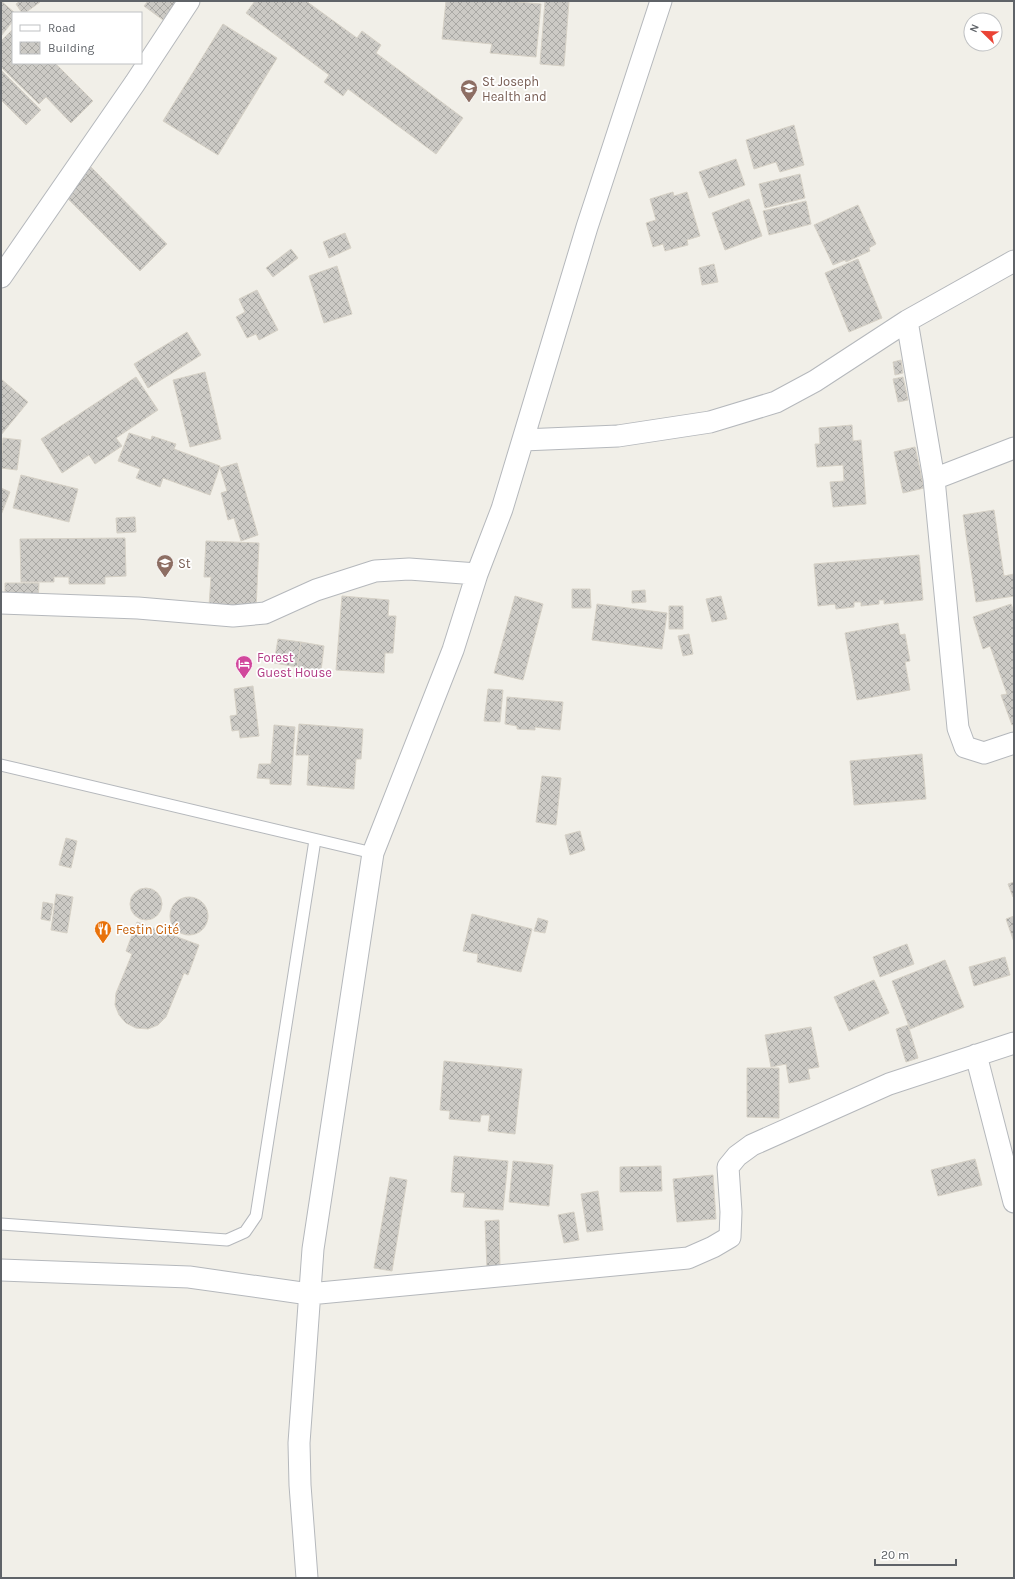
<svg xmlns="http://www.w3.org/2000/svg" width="1015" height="1579" font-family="Karla,sans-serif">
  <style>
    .building { fill: url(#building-cross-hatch); stroke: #d6d1c6 }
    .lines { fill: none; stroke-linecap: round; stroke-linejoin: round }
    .lane-casing { stroke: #b5b8bc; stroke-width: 13 }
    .street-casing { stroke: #b5b8bc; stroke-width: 23 }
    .lane { stroke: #fff; stroke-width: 11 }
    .street { stroke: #fff; stroke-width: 21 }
    .labels { text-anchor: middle; stroke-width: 3.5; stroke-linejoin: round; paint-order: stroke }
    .education-label { font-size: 13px; fill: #785e54; stroke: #fff; text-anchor: start }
    .hotel-label { font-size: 13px; fill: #b23c85; stroke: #fff; text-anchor: start }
    .food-label { font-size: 13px; fill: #c56008; stroke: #fff; text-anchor: start }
  </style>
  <defs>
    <pattern id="building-cross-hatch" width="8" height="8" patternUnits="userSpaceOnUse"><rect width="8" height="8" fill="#cccac5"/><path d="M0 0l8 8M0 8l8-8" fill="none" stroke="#a9a8a4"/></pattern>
  </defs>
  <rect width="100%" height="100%" fill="#f1efe8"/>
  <path class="building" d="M 1,1 L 15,13 L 13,13 L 13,21 L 1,36 Z
    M 20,1 L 39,1 L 40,2 L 25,13 L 22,13 L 16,4 Z
    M 148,1 L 177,1 L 163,20 L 144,6 Z
    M 255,1 L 306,1 L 357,38 L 362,31 L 381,45 L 376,53 L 463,118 L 436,154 L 348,89 L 343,96 L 324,82 L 329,75 L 246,13 Z
    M 446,1 L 506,1 L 541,4 L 536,57 L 490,53 L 492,44 L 442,39 Z
    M 545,1 L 569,1 L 564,66 L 540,64 Z
    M 223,24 L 277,58 L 218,155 L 163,121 Z
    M 13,29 L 13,63 L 55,63 L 93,101 L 71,123 L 46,97 L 39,104 L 1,67 L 1,41 Z
    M 1,70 L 41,110 L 26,125 L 1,100 Z
    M 794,125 L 804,165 L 780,172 L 776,162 L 754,169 L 746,140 Z
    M 736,159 L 745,185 L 709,198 L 699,172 Z
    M 91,167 L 167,244 L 140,271 L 63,194 Z
    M 800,174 L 805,198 L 765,208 L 759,184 Z
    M 673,192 L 674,196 L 687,192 L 700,236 L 687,240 L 688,245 L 665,251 L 663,244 L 653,247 L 646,223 L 656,220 L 650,199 Z
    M 749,199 L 762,236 L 725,250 L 712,213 Z
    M 806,201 L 811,224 L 769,235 L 763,211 Z
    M 858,205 L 876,244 L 869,248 L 870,251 L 846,262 L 845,260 L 833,265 L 814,225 Z
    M 345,233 L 351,248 L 329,258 L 323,242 Z
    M 291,249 L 298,258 L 273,277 L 266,268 Z
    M 858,259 L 882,318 L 849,332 L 825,273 Z
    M 714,264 L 718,282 L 702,285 L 699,268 Z
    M 337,266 L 352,314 L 324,323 L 309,276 Z
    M 257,290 L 278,330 L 259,340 L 256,334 L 247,338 L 236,317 L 245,312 L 239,299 Z
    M 187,332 L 201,355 L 148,388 L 134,364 Z
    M 901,360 L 903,373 L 895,375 L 893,362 Z
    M 205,372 L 221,439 L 190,447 L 173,380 Z
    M 136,377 L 158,410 L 116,438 L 122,446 L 95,464 L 89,455 L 62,473 L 41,439 Z
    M 903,377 L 908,400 L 898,402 L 893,379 Z
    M 1,379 L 28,402 L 1,435 Z
    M 852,425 L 853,441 L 861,440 L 866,504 L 833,507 L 830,482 L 844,481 L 843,465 L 817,467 L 815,444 L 820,444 L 819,428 Z
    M 129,433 L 151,440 L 152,436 L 176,444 L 174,449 L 220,466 L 210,495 L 163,478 L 160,487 L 136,478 L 140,469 L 118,461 Z
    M 3,438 L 21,440 L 17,470 L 1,468 Z
    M 915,447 L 924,488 L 903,493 L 894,452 Z
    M 237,463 L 258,535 L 241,541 L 234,518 L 228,520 L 221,493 L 227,491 L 220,468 Z
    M 21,475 L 78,489 L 69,522 L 13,508 Z
    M 1,488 L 10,492 L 1,515 Z
    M 994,510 L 1004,576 L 1014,574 L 1014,596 L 976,602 L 963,515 Z
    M 135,517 L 136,532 L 117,533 L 116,518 Z
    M 125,538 L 126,576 L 105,577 L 105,584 L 69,584 L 69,577 L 54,577 L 54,582 L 21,582 L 20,539 Z
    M 206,541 L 259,543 L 256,609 L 209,606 L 211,577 L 204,577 Z
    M 919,555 L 923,600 L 884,604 L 884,600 L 879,600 L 879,604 L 861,606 L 861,602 L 854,602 L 854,607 L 836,609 L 835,604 L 818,606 L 814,564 Z
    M 5,583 L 39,583 L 38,601 L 5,601 Z
    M 572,589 L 590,589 L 591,608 L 572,608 Z
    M 645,590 L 646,602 L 632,603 L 632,591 Z
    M 342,596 L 389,600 L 388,616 L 396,616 L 393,653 L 385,653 L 384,673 L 336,670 Z
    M 515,596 L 543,604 L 523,680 L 494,673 Z
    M 721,596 L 727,619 L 712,622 L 706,599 Z
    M 597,604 L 667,613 L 662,649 L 592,640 Z
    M 1011,604 L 1014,611 L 1014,724 L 1012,725 L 1001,695 L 1007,694 L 990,646 L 983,649 L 973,617 Z
    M 669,606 L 683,606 L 683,629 L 669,629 Z
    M 898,623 L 900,635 L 905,634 L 910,661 L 905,662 L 910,690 L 857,700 L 845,633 Z
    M 689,634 L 693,654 L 683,656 L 678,636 Z
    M 278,639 L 301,642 L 297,667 L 274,663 Z
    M 301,642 L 324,646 L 321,671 L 297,668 Z
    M 253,686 L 259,736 L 240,738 L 239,730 L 232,731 L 230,716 L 237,715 L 234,689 Z
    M 488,689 L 503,690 L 500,722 L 484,721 Z
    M 507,697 L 563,702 L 560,730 L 535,727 L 535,730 L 517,729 L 517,726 L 505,724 Z
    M 299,724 L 363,729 L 361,759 L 356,759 L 354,789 L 307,785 L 309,755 L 296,755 Z
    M 274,725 L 295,727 L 291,785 L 270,784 L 270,779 L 257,778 L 259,764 L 271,764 Z
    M 922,754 L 926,799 L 854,805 L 850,761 Z
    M 542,776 L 561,778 L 556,825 L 536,822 Z
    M 580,831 L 585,850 L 570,855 L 565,835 Z
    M 66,838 L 77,841 L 71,868 L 59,865 Z
    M 1014,882 L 1014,897 L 1013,897 L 1008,884 Z
    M130 904a16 16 0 1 1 32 0a16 16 0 1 1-32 0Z
    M 56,894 L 73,897 L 67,933 L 51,930 Z
    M170 916a19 19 0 1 1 38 0a19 19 0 1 1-38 0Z
    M 43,902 L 53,904 L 50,921 L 41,919 Z
    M 472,914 L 532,929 L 521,972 L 477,962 L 478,954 L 463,951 Z
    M 1014,916 L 1014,942 L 1006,919 Z
    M 538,918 L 548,921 L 545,933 L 534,931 Z
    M 137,922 L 199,945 L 188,975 L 184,973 L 166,1017 L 158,1025 L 148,1029 L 136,1028 L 126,1023 L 119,1015 L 115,1005 L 116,993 L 132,954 L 126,951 Z
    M 907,944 L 914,964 L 880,977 L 873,957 Z
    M 1005,957 L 1010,975 L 974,986 L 969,967 Z
    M 945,960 L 964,1007 L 910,1029 L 892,981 Z
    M 874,980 L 889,1013 L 849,1031 L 834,997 Z
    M 908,1025 L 918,1058 L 906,1062 L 896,1029 Z
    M 811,1027 L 819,1067 L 808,1069 L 810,1079 L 789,1083 L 786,1064 L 771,1067 L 765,1035 Z
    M 444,1061 L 522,1069 L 515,1134 L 488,1131 L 490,1115 L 481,1115 L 480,1122 L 449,1119 L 450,1111 L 440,1110 Z
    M 747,1068 L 779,1068 L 779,1118 L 747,1117 Z
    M 454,1156 L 508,1161 L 503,1210 L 463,1207 L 465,1193 L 451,1192 Z
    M 975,1159 L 982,1185 L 938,1196 L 931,1170 Z
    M 513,1161 L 553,1165 L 549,1206 L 509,1202 Z
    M 661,1166 L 662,1191 L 620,1192 L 620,1167 Z
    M 713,1175 L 716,1219 L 677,1222 L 673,1179 Z
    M 390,1177 L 407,1180 L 392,1271 L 374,1268 Z
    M 598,1191 L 603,1230 L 587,1232 L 581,1194 Z
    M 574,1212 L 579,1240 L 564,1243 L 558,1215 Z
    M 499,1220 L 500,1268 L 487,1269 L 485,1221 Z"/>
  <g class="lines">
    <g class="lane-casing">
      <path id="lane" d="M 1,765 L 373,853
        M 1,1224 L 227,1240 L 245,1232 L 256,1216 L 315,840"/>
    </g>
    <g class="street-casing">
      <path id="street" d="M 1,277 L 135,83 L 189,1
        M 907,321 L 934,479 L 958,728 L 965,747 L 984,753 L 1014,743
        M 523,440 L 618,436 L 710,422 L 776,402 L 815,381 L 907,321 L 1014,261
        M 934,479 L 1014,448
        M 1,603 L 138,608 L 233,616 L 265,613 L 316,590 L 375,571 L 409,569 L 477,574
        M 976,1055 L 1014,1202
        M 1,1270 L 189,1277 L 309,1294 L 688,1258 L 713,1247 L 730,1237 L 731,1212 L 728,1167 L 737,1156 L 752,1145 L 889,1084 L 1014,1043
        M 307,1578 L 300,1485 L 299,1443 L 313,1249 L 373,853 L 453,650 L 477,574 L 502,509 L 587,227 L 661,1"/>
    </g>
    <use href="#lane" class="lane"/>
    <use href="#street" class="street"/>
  </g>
  <defs>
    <g id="school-pin" transform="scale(0.9)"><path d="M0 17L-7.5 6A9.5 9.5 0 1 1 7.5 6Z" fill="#8d6e63" stroke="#fff"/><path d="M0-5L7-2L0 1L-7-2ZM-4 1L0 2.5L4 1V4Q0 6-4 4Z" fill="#fff"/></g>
    <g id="hotel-pin" transform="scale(0.9)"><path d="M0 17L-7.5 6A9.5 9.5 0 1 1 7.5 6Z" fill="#d1479c" stroke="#fff"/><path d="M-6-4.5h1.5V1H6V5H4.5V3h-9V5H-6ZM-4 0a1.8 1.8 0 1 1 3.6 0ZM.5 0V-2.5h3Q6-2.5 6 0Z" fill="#fff"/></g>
    <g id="restaurant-pin" transform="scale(0.9)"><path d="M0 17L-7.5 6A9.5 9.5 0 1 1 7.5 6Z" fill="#e8710a" stroke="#fff"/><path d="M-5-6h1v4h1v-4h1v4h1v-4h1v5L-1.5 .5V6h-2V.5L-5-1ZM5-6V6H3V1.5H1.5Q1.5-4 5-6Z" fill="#fff"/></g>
  </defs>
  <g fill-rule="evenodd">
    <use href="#school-pin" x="469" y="88"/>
    <use href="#school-pin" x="165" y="563"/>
    <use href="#hotel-pin" x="244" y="664"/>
    <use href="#restaurant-pin" x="103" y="929"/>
  </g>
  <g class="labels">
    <g class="education-label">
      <text x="482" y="86">St Joseph<tspan x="482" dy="15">Health and</tspan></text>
      <text x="178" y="568">St</text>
    </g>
    <g class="hotel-label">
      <text x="257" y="662">Forest<tspan x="257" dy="15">Guest House</tspan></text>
    </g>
    <g class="food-label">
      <text x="116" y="934">Festin Cité</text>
    </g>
  </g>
  <rect width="1015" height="1579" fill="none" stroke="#5f6368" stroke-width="4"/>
  <rect x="12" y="12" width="130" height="52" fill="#ffffff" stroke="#bfc1c3"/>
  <rect x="20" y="25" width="20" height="6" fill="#ffffff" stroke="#bfc1c3"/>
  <text x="48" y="32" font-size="12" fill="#5f6368">Road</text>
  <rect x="20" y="42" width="20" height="12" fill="url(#building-cross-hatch)" stroke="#bfc1c3"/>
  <text x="48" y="52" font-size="12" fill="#5f6368">Building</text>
  <g transform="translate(983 32) rotate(293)"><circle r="19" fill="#ffffff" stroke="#bfc1c3"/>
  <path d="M0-3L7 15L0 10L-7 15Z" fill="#ea4335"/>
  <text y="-6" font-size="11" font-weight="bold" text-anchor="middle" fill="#5f6368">N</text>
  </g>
  <path d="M875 1559v6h81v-6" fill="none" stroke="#5f6368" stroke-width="2"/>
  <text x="881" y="1559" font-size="12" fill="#5f6368" stroke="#ffffff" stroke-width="3" paint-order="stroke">20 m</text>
</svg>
